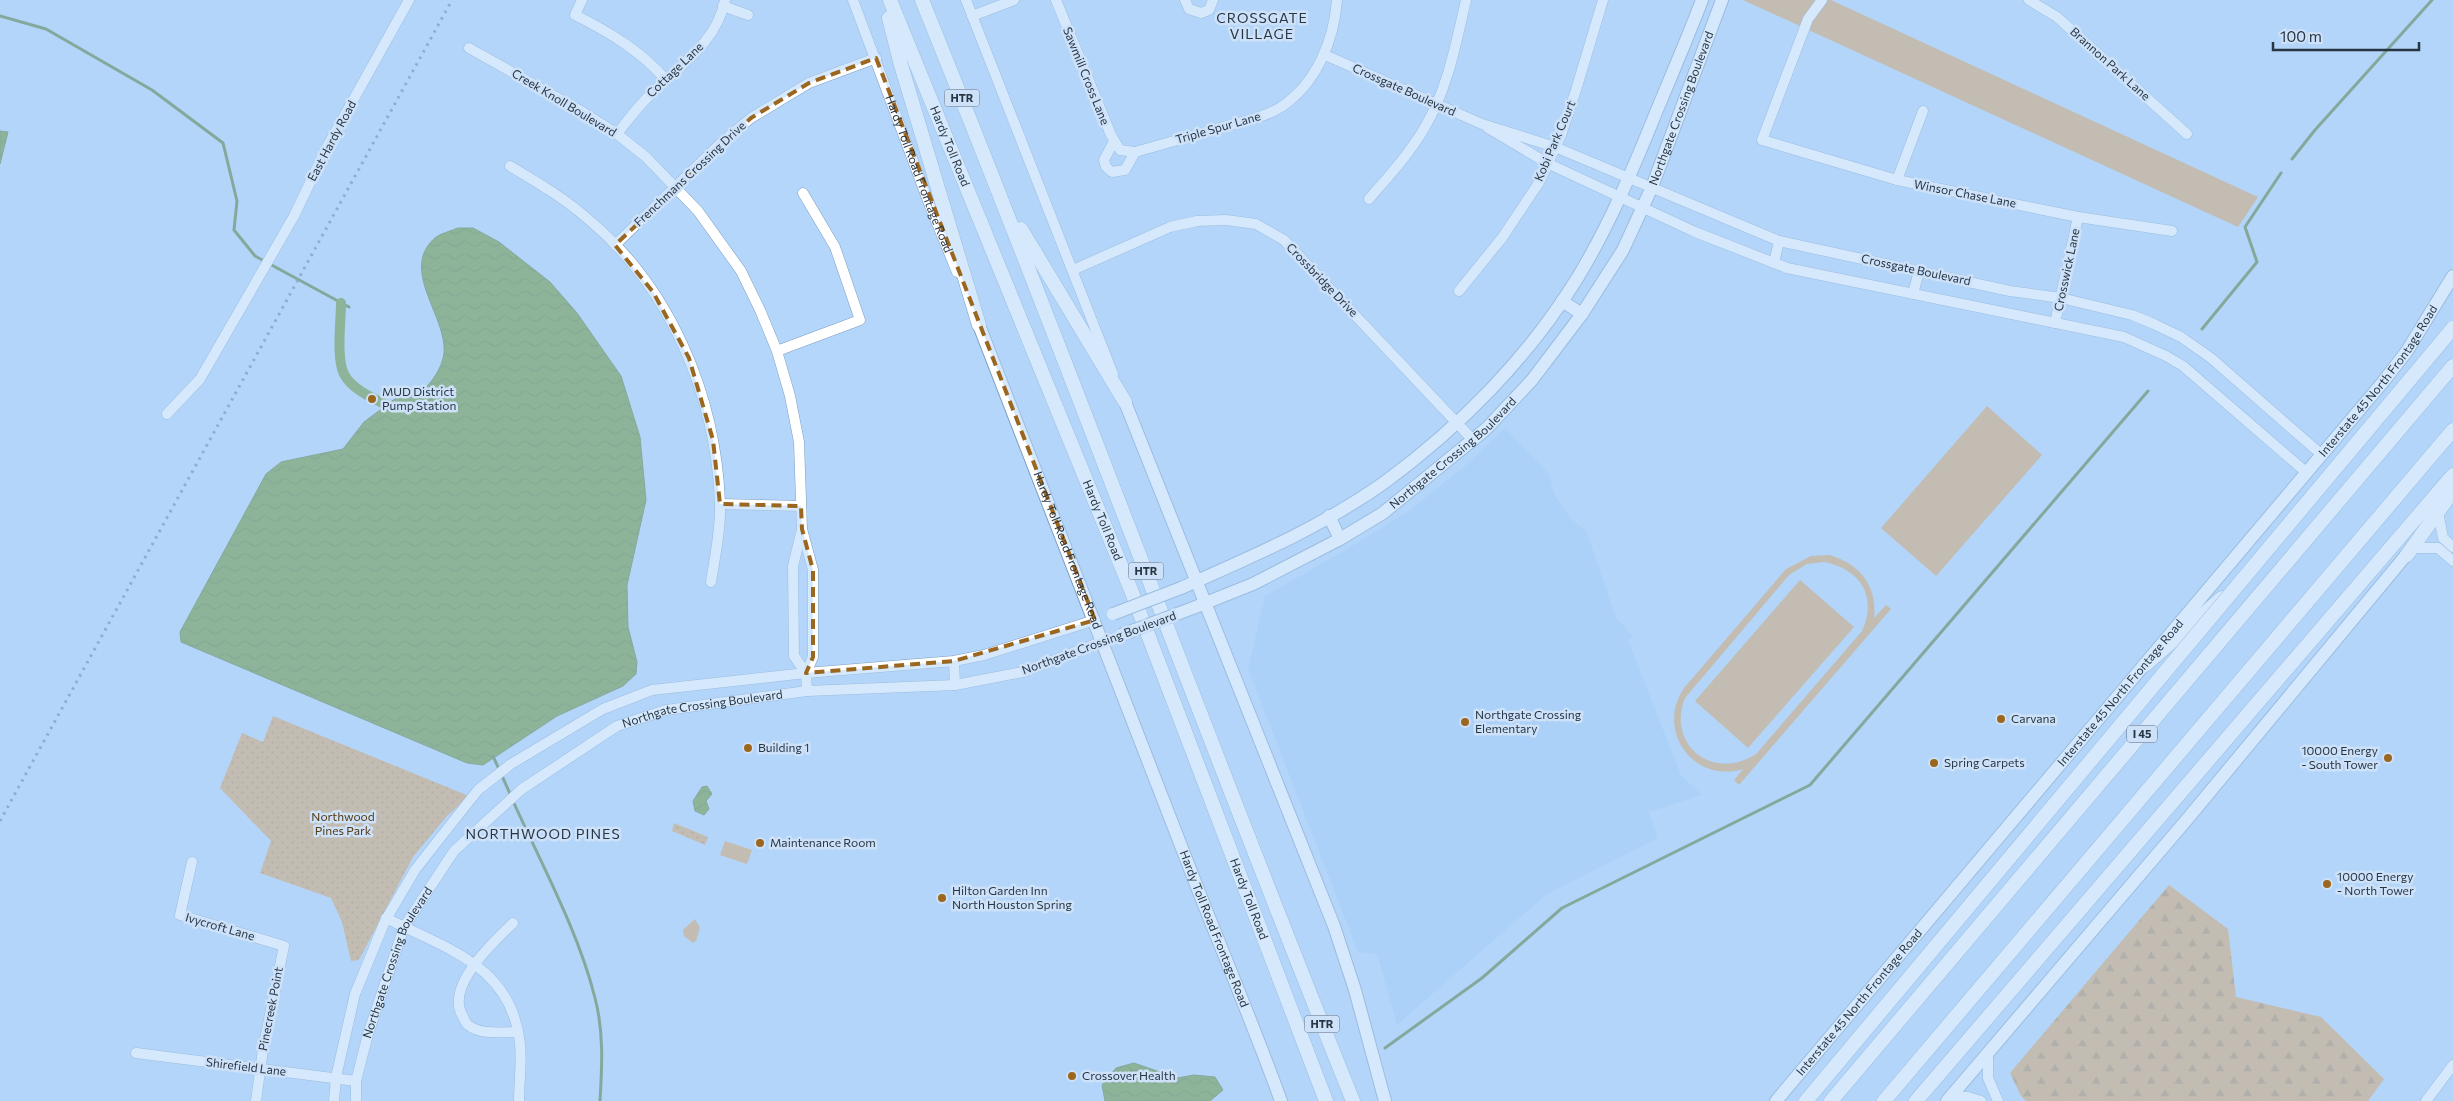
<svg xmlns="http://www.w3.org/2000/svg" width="2453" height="1101" font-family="Commissioner,sans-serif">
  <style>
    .built { fill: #a4ccf6 }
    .grass { fill: #d69e5b; fill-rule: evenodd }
    .forest { fill: url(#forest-firs) }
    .park { fill: url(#park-dots) }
    .water { fill: url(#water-waves); stroke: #4f722e }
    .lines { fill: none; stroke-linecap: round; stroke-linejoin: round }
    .stream { stroke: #4f722e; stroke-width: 3 }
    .canal { stroke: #608c24; stroke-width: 10 }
    .minor-casing { stroke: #7e9ec1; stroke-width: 11 }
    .major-casing { stroke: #7e9ec1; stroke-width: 14 }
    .highway-casing { stroke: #7e9ec1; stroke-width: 15 }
    .minor { stroke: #fff; stroke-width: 10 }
    .major { stroke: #fff; stroke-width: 12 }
    .highway { stroke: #fff; stroke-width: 14 }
    .rail { stroke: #657d94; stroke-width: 3; stroke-dasharray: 2.5 5; stroke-linecap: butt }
    .major-bridge-casing { stroke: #7e9ec1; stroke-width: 14; stroke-linecap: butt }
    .highway-bridge-casing { stroke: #7e9ec1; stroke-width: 15; stroke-linecap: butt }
    .major-bridge { stroke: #fff; stroke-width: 12 }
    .highway-bridge { stroke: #fff; stroke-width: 14 }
    .marked { fill: none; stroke: #9b661d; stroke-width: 4; stroke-dasharray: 10 6; stroke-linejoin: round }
    .poi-dot { fill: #9b661d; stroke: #cde1f8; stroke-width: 2 }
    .labels { text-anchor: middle; stroke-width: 5; stroke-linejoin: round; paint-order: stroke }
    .shield { fill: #cde1f8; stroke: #5a697a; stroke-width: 1 }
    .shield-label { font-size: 11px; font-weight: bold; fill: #283644 }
    .street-label { font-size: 12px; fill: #283644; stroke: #cde1f8 }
    .poi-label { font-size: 12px; fill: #283644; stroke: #cde1f8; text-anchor: start }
    .park-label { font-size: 12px; fill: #563911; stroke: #cde1f8 }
    .neighbourhood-label { font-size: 14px; letter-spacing: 1px; fill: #283644; stroke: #cde1f8 }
  </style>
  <defs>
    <pattern id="forest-firs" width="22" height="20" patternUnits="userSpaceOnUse" patternTransform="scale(1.25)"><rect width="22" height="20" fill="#d69e5b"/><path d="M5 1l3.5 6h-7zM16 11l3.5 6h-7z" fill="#ae824d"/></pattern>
    <pattern id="park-dots" width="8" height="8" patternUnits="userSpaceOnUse" patternTransform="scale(1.25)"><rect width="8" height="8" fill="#d69e5b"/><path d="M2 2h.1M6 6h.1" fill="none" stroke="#ae824d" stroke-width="1.8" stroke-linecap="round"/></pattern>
    <pattern id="water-waves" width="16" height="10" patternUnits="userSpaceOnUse" patternTransform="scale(1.25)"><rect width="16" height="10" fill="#608c24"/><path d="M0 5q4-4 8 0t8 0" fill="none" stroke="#4f7321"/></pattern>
  </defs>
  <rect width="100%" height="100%" fill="#b3d6fa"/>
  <path class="built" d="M 1505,428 L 1549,474 L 1555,496 L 1572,520 L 1586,530 L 1616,618 L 1634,637 L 1628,640 L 1681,775 L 1702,795 L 1649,812 L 1658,838 L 1547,894 L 1397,1025 L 1377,954 L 1358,952 L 1248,669 L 1265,596 L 1357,543 L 1410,510 L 1466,465 Z"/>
  <path class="grass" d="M 1743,0 L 1831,0 L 2258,197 L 2238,227 Z
    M 1987,406 L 2042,455 L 1936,576 L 1881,528 Z
    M 1829,555 C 1859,563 1878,586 1874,618 L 1886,605 L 1891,609 L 1739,785 L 1734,780 L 1743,769 C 1694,784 1655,731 1684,688 L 1786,569 L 1811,556 ZM 1824,562 C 1860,569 1878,596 1862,631 L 1756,754 C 1714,782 1666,745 1685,698 L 1789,575 L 1807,564 Z
    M 1800,580 L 1854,627 L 1748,748 L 1695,701 Z
    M 725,841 L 752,850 L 747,864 L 720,855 Z
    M 695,919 L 700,928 L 696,941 L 693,943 L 684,936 L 683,930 Z"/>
  <path class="forest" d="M 2169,885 L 2228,929 L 2236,997 L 2321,1017 L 2384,1079 L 2368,1101 L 2026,1101 L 2021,1096 L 2010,1073 Z"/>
  <path class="park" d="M 273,716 L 469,796 L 447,816 L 413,857 L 359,960 L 351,961 L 342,922 L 331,898 L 260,873 L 271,841 L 220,788 L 242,733 L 263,742 Z
    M 674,823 L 708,837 L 705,845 L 672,831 Z"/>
  <path class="water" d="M 0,131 L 8,132 L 0,164 Z
    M 458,228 L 473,228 L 499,242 L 550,282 L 577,313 L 621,376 L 640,437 L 646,500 L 627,585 L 628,627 L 637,662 L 636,674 L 623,686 L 557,716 L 483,765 L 467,763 L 181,642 L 180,632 L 266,474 L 281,462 L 343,449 L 364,422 L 400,395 L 419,395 C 430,384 442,370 444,353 C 447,315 398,269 436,237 C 442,233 451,231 458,228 Z
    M 707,786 L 712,794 L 706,801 L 709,809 L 704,815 L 695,811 L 693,801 L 702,787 Z
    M 1134,1063 L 1177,1078 L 1194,1075 L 1215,1077 L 1223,1090 L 1210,1101 L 1105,1101 L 1102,1085 L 1116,1068 Z"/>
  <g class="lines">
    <path class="stream" d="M 0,16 L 46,29 L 152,90 L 223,143 L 237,201 L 234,230 L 255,256 L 349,307
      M 2292,159 L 2315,130 L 2432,0
      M 2202,329 L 2257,262 L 2245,227 L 2281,173
      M 493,756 L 511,796
      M 513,801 C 541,863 579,933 595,998 C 604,1032 602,1067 600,1101
      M 1385,1048 L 1482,978 L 1562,908 L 1810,785 L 2148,391"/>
    <path class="canal" d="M 341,303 C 341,321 336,358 344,374 C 353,392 381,401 398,411"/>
    <g class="minor-casing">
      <g id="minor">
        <path d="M 582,0 L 575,15 C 609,32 641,51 666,80"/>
        <path id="s1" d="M 853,0 L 930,206 L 957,272"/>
        <path d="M 966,0 L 1113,374"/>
        <path d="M 1056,0 L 1111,135 L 1120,150 L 1135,152 C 1166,143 1196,135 1227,126 C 1245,121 1265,117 1281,107 C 1316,84 1334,41 1337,0"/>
        <path d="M 1185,0 L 1189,9 L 1201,13 L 1209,10 L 1213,0"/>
        <path d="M 1822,0 L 1808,19 L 1762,140 L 1897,180 L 2078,217 L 2172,231"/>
        <path d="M 2029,0 L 2057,17 L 2187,134"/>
        <path d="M 723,6 L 748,15"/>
        <path d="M 972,16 L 1014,0"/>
        <path d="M 469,48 L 581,111 L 617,134 L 646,157 L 698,211 L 741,271 L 760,310 L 777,351 L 790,396 L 799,442 L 802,529 L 813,570 L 813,657 L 806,673 L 807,691"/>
        <path d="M 1325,55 L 1482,124 L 1555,147 L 1779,241 L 2010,291 L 2061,298 L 2132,315 L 2154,324 L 2181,337 L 2211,358 L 2322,455"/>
        <path d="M 1488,128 L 1547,163 L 1695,232 L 1787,268 L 2124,337 L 2166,356 L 2183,366 L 2307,473"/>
        <path d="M 617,134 C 628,120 639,105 652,93 C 680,65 717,42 725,0"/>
        <path d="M 1114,141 L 1104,160 L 1106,167 L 1112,172 L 1125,170 L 1135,152"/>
        <path d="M 510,166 C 537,182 564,198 588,219 C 671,288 716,396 720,503 C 721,529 715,556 711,582"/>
        <path d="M 1897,180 L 1923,111"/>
        <path d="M 1369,199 C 1389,176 1410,153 1425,127 C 1448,88 1456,43 1466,0"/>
        <path d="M 615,245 L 723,141 L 751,118 L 809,83 L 876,58"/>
        <path d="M 1774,263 L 1779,241"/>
        <path d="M 1073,270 L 1170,227 L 1197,221 L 1226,220 L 1256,224 L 1284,240 L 1473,440"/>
        <path d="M 1459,291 L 1502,238 L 1540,181 L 1561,135 L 1576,90 L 1603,0"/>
        <path d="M 1913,294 L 1919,271"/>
        <path d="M 2055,323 L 2078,217"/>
        <path d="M 777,351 L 860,320 L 835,247 L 803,193"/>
        <path d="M 167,414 L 200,379 L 294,216 L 327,147 L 409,0"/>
        <path d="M 720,504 L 801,506"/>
        <path d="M 2439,517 L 2443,538 L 2453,547"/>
        <path d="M 801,533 L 793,566 L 794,656 L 806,673"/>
        <path d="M 2413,548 L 2438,548 L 2453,561"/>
        <path d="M 954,661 L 955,685"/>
        <path d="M 192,862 L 180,915 L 284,946 L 263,1049 L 256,1101"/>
        <path d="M 386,918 C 446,949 512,965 520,1044 C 522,1062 519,1082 519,1101"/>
        <path d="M 513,923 C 493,942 446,986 462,1015 C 464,1018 465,1023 468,1025 C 480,1035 502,1032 517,1032"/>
        <path d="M 136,1053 L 356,1081"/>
        <path d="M 1988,1053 L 1988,1078 L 1998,1101"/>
        <path d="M 1952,1096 L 1968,1097 L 1981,1101"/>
        <path d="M 334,1101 L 336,1077 L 355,994 L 385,921 L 415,870 L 440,838 L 478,790 L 511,764 L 603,709 L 652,690 L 806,673 L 954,661 L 984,655 L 1095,620"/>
        <path id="s2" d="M 356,1101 L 356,1081 L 368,1034 L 404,927 L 454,851 L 522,789 L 617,726 L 666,710 L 807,691 L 955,685 L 1023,672 L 1104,641"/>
        <path d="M 2426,1101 L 2453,1065"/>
      </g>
    </g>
    <g class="major-casing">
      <g id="major">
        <path d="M 1562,301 L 1582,314"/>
        <path id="s3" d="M 979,325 C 1053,511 1125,699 1197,887 C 1225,958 1255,1029 1281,1101"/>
        <path d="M 1125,402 L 1334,926 L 1355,990 L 1385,1101"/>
        <path d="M 1329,516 L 1340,539"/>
        <path d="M 1181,588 C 1251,557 1322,527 1385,482 C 1460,427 1529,357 1578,277 C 1610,224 1634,167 1657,110 C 1672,74 1688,37 1702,0"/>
        <path id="s4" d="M 1193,608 L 1253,584 L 1340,539 L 1383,513 L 1486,429 L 1532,380 L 1582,314 L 1623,250 L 1652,187 L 1722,0"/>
        <path id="s5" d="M 1776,1101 L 2383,382 L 2407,351 L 2453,276"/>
        <path d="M 1947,1101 L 2189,817 L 2412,548"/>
      </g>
    </g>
    <g class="highway-casing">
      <g id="highway">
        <path id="s6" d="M 890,0 L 1131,590 L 1326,1101"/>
        <path d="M 922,0 C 1070,365 1205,735 1353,1101"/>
        <path d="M 889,18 L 901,65 L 979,325"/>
        <path d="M 1021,229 L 1125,402"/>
        <path d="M 2407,555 L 2453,491"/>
        <path d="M 2145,665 L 2222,598"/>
        <path d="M 1806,1101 L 2165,672"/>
        <path d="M 1831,1101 L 2453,366"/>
        <path d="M 1884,1101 L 2453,430"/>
        <path d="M 1916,1101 L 2453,475"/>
      </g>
    </g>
    <use href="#minor" class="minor"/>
    <use href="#major" class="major"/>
    <use href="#highway" class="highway"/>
    <path class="rail" d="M 0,821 L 452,0"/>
    <g class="major-bridge-casing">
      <path id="major-bridge" d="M 1113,614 L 1181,588
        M 1121,635 L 1193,608"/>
    </g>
    <g class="highway-bridge-casing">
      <path id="highway-bridge" d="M 2165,672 L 2453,328"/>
    </g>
    <use href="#major-bridge" class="major-bridge"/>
    <use href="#highway-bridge" class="highway-bridge"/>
  </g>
  <path d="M0 0H2453V1101H0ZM 876,58 L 1095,620 L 954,661 L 806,673 L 813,657 L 813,570 L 802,529 L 801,506 L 720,504 L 713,440 L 689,358 L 653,292 L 615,245 L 751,118 L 809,83 Z" fill="#b3d6fa" fill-opacity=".55" fill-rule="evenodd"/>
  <path class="marked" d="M 876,58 L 1095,620 L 954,661 L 806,673 L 813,657 L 813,570 L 802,529 L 801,506 L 720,504 L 713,440 L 689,358 L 653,292 L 615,245 L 751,118 L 809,83 Z"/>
  <g class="poi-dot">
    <circle cx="372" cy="399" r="5"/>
    <circle cx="2001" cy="719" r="5"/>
    <circle cx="1465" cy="722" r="5"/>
    <circle cx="748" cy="748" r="5"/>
    <circle cx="2388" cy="758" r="5"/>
    <circle cx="1934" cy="763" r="5"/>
    <circle cx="760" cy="843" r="5"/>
    <circle cx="2327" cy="884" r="5"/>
    <circle cx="942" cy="898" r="5"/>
    <circle cx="1072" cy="1076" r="5"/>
  </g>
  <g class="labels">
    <g class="shield">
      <rect x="944.5" y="89.5" width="35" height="17" rx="4"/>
      <rect x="1128.5" y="562.5" width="35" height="17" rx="4"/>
      <rect x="2127" y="725.5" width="30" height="17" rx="4"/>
      <rect x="1304.5" y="1015.5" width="35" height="17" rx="4"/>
    </g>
    <g class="shield-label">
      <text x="962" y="102">HTR</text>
      <text x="1146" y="575">HTR</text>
      <text x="2142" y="738">I 45</text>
      <text x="1322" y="1028">HTR</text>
    </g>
    <g class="street-label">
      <text transform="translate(2110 64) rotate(42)" y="4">Brannon Park Lane</text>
      <text transform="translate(675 70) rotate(-44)" y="4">Cottage Lane</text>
      <text transform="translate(1086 76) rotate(68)" y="4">Sawmill Cross Lane</text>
      <text transform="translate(1404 90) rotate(24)" y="4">Crossgate Boulevard</text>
      <text transform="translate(564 103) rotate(31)" y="4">Creek Knoll Boulevard</text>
      <text dy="4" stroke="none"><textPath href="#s4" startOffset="725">Northgate Crossing Boulevard</textPath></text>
      <text transform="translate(1218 128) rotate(-16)" y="4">Triple Spur Lane</text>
      <text transform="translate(332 141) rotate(-62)" y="4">East Hardy Road</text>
      <text transform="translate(1555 141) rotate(-67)" y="4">Kobi Park Court</text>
      <text dy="4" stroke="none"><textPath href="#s6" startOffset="158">Hardy Toll Road</textPath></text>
      <text dy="4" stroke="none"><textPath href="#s1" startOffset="186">Hardy Toll Road Frontage Road</textPath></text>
      <text transform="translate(690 174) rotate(-43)" y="4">Frenchmans Crossing Drive</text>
      <text transform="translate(1965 194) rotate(11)" y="4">Winsor Chase Lane</text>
      <text transform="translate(1916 270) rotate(12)" y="4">Crossgate Boulevard</text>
      <text transform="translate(2067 270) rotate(-78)" y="4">Crosswick Lane</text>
      <text transform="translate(1322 280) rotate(46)" y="4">Crossbridge Drive</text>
      <text dy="4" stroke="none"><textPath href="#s5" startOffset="939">Interstate 45 North Frontage Road</textPath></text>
      <text dy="4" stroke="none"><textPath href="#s4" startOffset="305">Northgate Crossing Boulevard</textPath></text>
      <text dy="4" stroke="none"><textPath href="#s6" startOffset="562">Hardy Toll Road</textPath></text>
      <text dy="4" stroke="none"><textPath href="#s3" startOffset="242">Hardy Toll Road Frontage Road</textPath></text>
      <text transform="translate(1099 643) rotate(-20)" y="4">Northgate Crossing Boulevard</text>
      <text dy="4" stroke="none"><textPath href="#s5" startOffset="534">Interstate 45 North Frontage Road</textPath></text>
      <text dy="4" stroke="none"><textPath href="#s2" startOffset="566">Northgate Crossing Boulevard</textPath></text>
      <text dy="4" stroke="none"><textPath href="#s6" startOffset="968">Hardy Toll Road</textPath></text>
      <text transform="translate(220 927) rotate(16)" y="4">Ivycroft Lane</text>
      <text dy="4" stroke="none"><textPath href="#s3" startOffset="648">Hardy Toll Road Frontage Road</textPath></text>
      <text dy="4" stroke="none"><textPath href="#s2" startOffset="146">Northgate Crossing Boulevard</textPath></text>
      <text dy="4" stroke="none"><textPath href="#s5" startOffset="129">Interstate 45 North Frontage Road</textPath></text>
      <text transform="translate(271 1009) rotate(-79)" y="4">Pinecreek Point</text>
      <text transform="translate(246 1067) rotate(7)" y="4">Shirefield Lane</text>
    </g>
    <g class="poi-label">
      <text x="382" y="396">MUD District<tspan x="382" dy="14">Pump Station</tspan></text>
      <text x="1475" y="719">Northgate Crossing<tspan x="1475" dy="14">Elementary</tspan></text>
      <text x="2011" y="723">Carvana</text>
      <text x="758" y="752">Building 1</text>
      <text x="2378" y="755" text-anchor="end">10000 Energy<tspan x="2378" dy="14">- South Tower</tspan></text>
      <text x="1944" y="767">Spring Carpets</text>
      <text x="770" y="847">Maintenance Room</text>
      <text x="2337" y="881">10000 Energy<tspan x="2337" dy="14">- North Tower</tspan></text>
      <text x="952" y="895">Hilton Garden Inn<tspan x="952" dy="14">North Houston Spring</tspan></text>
      <text x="1082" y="1080">Crossover Health</text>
    </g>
    <g class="park-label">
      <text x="343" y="821">Northwood<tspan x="343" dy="14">Pines Park</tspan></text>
    </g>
    <g class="neighbourhood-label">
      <text x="1262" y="23">CROSSGATE<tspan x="1262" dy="16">VILLAGE</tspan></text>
      <text x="543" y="839">NORTHWOOD PINES</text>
    </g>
  </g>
  <path d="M2273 42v8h146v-8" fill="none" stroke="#283644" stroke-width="2.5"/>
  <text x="2280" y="42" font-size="15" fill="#283644" stroke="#cde1f8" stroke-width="4" paint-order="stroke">100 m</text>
</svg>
